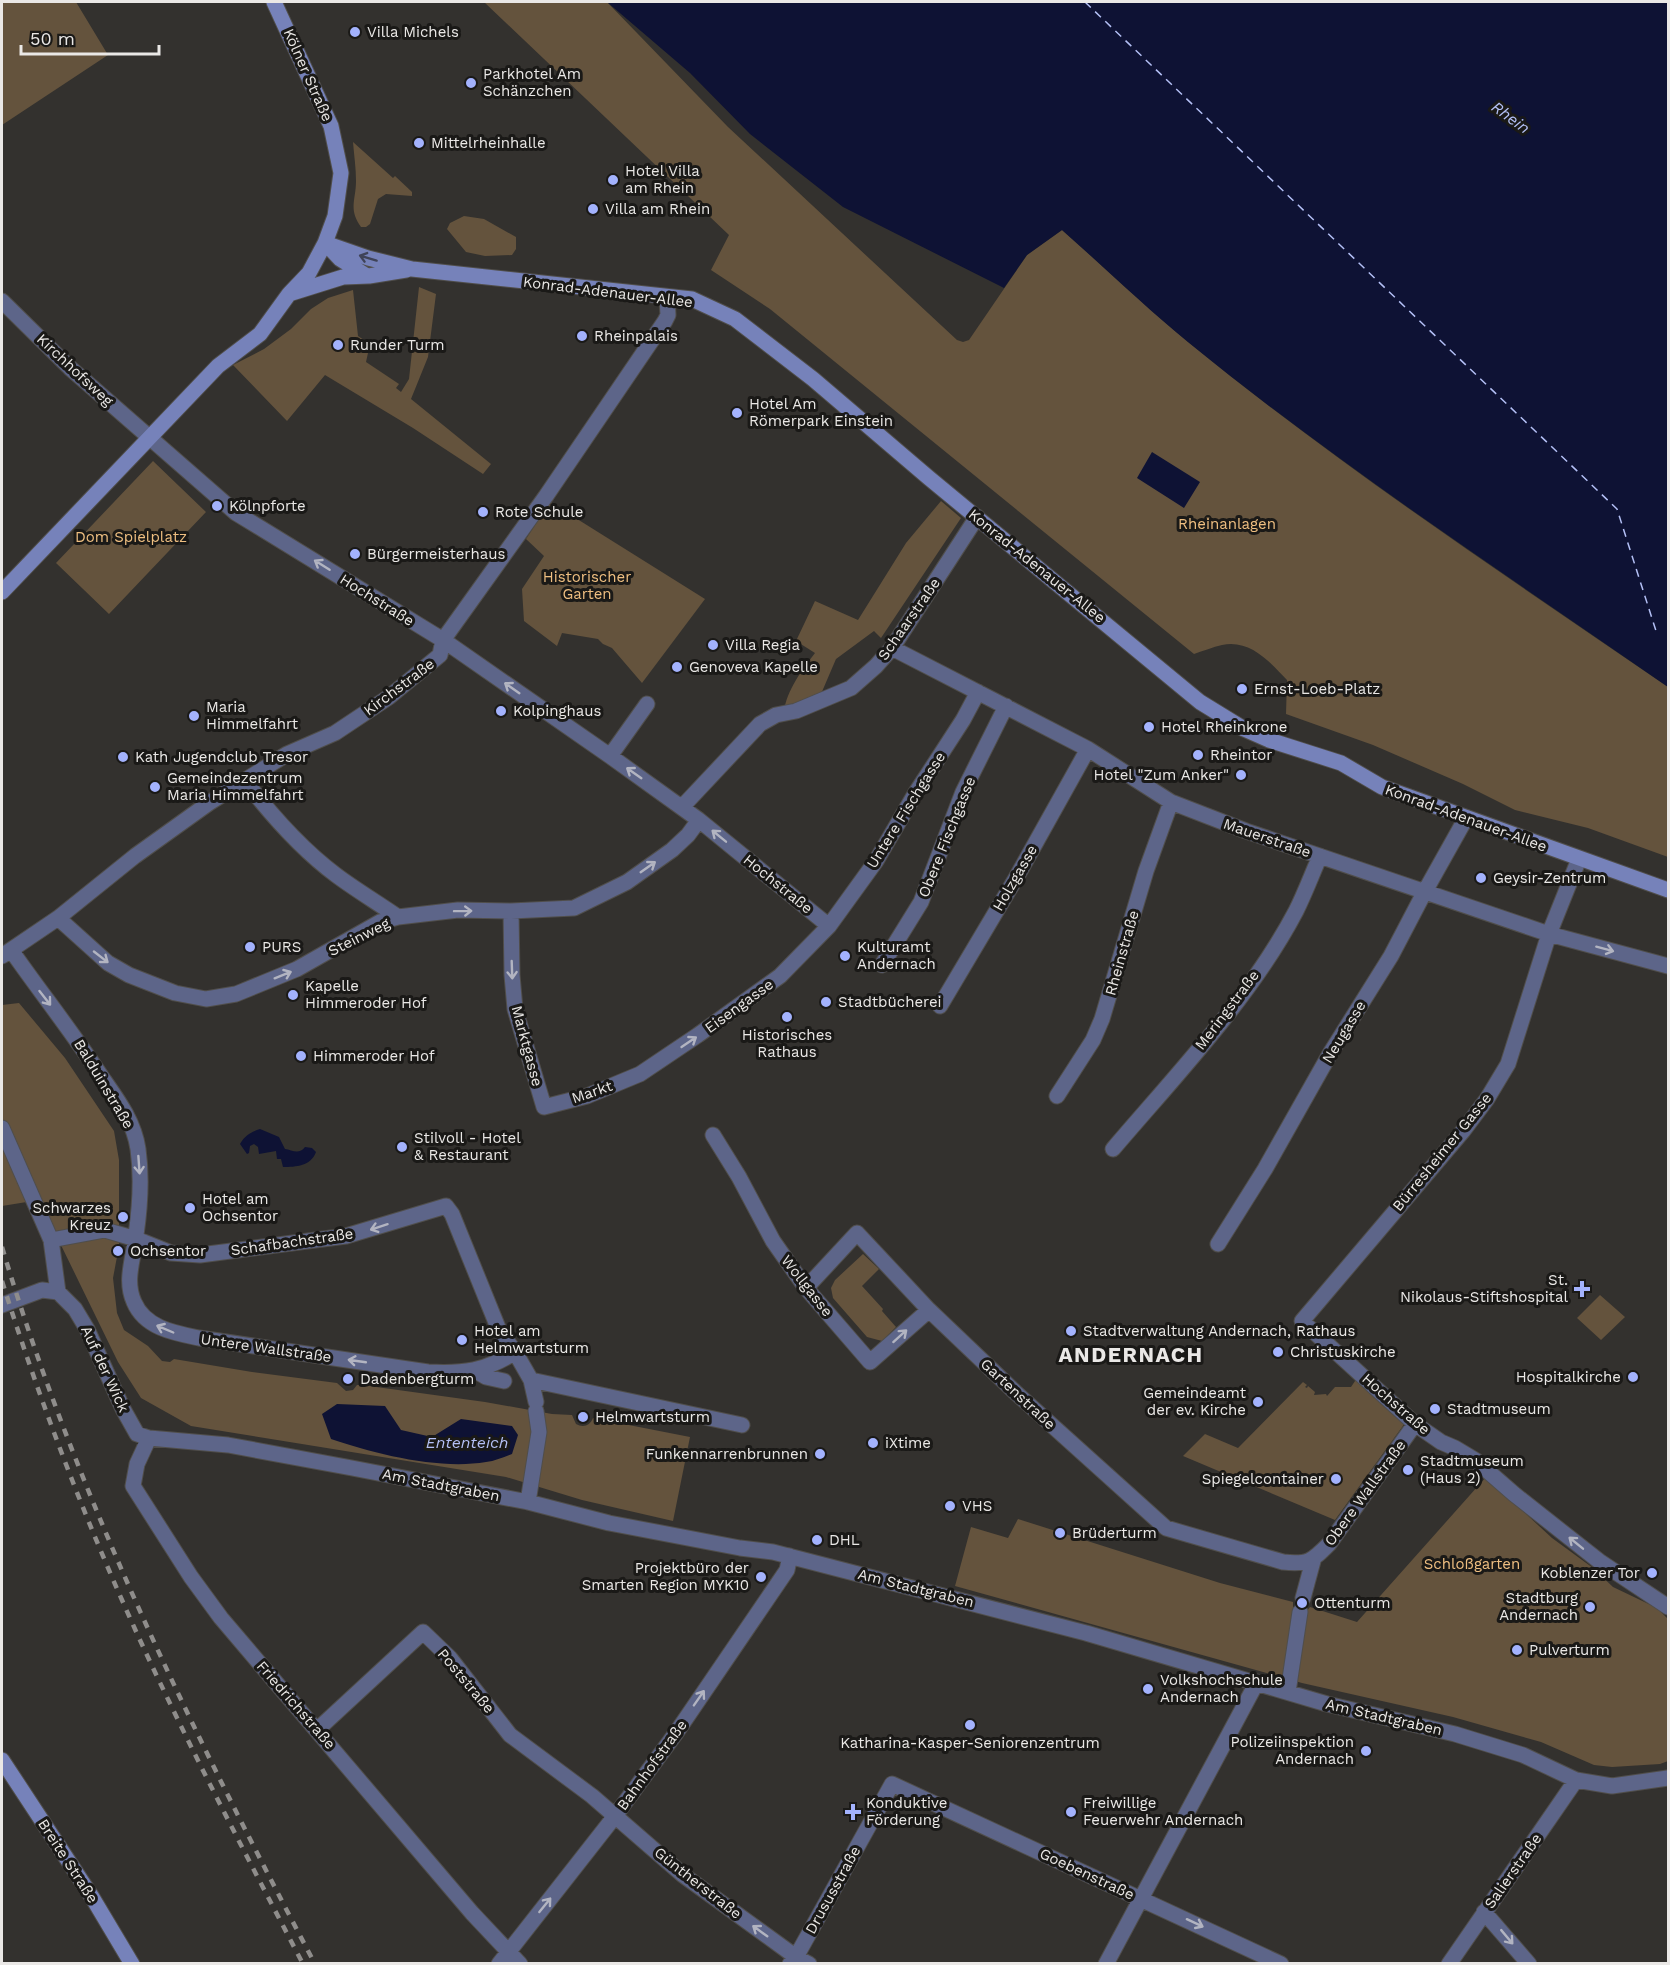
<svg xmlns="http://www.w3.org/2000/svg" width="1670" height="1965" font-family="'Work Sans',sans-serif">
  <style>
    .green { fill: #64533d }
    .water { fill: #0e1234 }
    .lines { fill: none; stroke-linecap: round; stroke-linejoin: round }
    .ferry { stroke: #b4c0f6; stroke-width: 1.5; stroke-dasharray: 8 6; stroke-linecap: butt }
    .street-casing { stroke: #504e4b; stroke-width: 17 }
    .secondary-casing { stroke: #504e4b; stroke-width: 17 }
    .street { stroke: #5d6589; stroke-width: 15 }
    .secondary { stroke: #7682ba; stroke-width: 15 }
    .rail { stroke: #8f8d8b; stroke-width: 4.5; stroke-dasharray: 8 8; stroke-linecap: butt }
    .oneway { stroke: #3f4358 }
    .oneway2 { stroke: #b2b4c1 }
    .poi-dot { fill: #a3b2fd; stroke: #1a1917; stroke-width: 2 }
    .labels { text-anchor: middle; stroke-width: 6; stroke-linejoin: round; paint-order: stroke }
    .poi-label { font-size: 15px; fill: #eae8e6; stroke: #1a1917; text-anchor: start }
    .street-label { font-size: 15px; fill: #eae8e6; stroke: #1a1917 }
    .park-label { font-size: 15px; fill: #efbf81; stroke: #1a1917 }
    .water-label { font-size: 16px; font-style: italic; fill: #b4c0f6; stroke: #1a1917 }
    .district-label { font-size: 21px; font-weight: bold; letter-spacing: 1.5px; fill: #eae8e6; stroke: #1a1917 }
  </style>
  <rect width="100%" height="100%" fill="#33312e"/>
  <path class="green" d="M 2,2 L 76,2 L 108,55 L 2,125 Z
    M 484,2 L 607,2 L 728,127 L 957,340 L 963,342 L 969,340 L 1027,255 L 1062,230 C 1104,267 1145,306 1188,342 C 1341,467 1506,576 1668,687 L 1668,857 L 1588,828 L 1515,810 L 1463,784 L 1373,745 L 1286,714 L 1287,680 C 1270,662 1250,639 1222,645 C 1213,647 1203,651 1194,654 L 770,309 L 711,270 L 729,235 Z
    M 353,142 L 393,178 L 395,176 L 412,192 L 412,196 L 386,194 L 378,199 L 370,224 L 366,227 L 361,227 C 348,209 356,200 356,181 C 356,168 354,155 353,142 Z
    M 464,216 L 484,219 L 516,237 L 516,249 L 512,255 L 485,256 L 466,252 L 447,229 L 450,223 Z
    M 419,287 L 436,294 L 428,357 L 411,399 L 491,464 L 483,474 L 413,428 L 325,375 L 287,421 L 233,365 L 264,349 L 291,329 L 311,309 L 328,298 L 353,290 L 358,336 L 370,344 L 366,362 L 399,384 L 396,388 L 401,392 L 409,379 Z
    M 153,461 L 206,512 L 109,614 L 56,563 Z
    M 941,501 L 961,518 L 881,638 L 874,631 L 836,659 L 818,701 L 784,711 C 787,690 802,670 815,653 L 796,641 L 815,601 L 858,620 L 906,543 Z
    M 550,502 L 705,599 L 642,683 L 612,648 L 603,644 L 598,639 L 562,633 L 557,646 L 524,621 L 522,589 L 544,556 L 526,539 Z
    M 19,1003 L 65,1058 L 114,1131 L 119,1160 L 119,1246 L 113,1278 L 117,1313 L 124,1330 L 148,1346 L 162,1361 L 170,1362 L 174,1359 L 252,1372 L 337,1383 L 346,1391 L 353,1390 L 357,1385 L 362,1385 L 485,1402 L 552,1414 L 572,1415 L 576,1424 C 583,1428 590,1426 593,1418 L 690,1437 L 673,1521 L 582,1500 L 506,1477 L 191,1426 L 141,1398 L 118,1362 L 39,1200 L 2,1206 L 2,1005 Z
    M 863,1254 L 879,1269 L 862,1286 L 883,1309 L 882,1311 L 896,1327 L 882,1341 L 867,1337 L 833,1298 L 831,1288 L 835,1280 Z
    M 1600,1295 L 1625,1317 L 1601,1340 L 1577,1318 Z
    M 1357,1378 L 1405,1423 L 1335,1520 L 1183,1456 L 1205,1434 L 1238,1448 L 1303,1382 L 1307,1385 L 1305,1387 L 1307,1388 L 1308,1386 L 1315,1392 L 1314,1395 L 1326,1394 L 1327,1396 L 1335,1387 L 1351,1387 Z
    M 1486,1477 L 1552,1538 L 1593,1568 L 1613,1587 L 1657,1608 L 1668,1619 L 1668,1761 L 1660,1764 L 1612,1767 L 1594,1765 L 1541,1742 L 1453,1717 L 1302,1683 L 955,1586 L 971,1527 L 1008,1538 L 1018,1519 L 1220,1583 L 1293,1602 L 1293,1607 L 1298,1611 L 1305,1613 L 1310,1607 L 1357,1622 Z"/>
  <path class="water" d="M 607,2 L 1668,2 L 1668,687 C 1507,575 1341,467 1188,342 C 1145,307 1104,267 1062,230 L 1027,255 L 1004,288 L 843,207 L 750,134 L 690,73 Z
    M 1152,452 L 1200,482 L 1184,508 L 1137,478 Z
    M 260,1129 L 279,1137 L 285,1149 C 292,1150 299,1155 305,1147 L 312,1148 L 316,1152 C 311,1166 296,1167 283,1167 L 281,1159 L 277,1159 L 276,1151 L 259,1154 L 258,1147 L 254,1144 L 250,1146 L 249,1153 L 247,1154 L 240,1144 C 245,1135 251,1132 260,1129 Z
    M 337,1404 L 385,1406 L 401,1430 L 432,1437 L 461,1419 L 512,1426 L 518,1435 L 512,1454 C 504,1457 495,1461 486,1462 C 439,1470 375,1454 331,1439 L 322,1414 Z"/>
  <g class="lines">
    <path class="ferry" d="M 1085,2 L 1617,509 L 1657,634"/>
    <g class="street-casing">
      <path id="street" d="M 2,301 L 70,368 L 236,513 L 443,640 L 610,756 L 699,820 L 829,926
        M 892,648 L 1088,749 L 1171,802 L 1246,831 L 1549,934 L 1668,966
        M 610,756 L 647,704
        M 245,781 C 272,816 301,849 336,875 C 356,890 378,903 398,917
        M 682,807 L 760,724 L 776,715 L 796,711 L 851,688 L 876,666 L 892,648 L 977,517
        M 1579,859 L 1549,934 L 1508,1064 L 1487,1099 L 1463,1131 L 1302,1321 L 1415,1424 L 1441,1442 L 1455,1448 L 1475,1460 L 1514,1494 L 1599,1561 L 1668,1607
        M 511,911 L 512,975 L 515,1009 L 544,1107 L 587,1096 L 640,1074 L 698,1035 L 780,976 L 829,926 L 876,861 L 915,794 L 963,720 L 978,692
        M 58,918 L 108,963 L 129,975 L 175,993 L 206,999 L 236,994 L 297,969 L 380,922 L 398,917 L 458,910 L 511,911 L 574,908 L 627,882 L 672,850 L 688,835 L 699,820
        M 11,950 C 41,993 73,1033 101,1076 C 117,1099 134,1121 138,1149 C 142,1177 140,1207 136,1235 C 134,1258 124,1280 134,1302 C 145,1328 174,1333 199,1338 L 428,1372 C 462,1374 487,1371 515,1352
        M 2,956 L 58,918 L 135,856 L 209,803 L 287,754 L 335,733 L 389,697 L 440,655 L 443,640 L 546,496 L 665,321 L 668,315 L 667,297
        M 882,965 L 921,902 L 963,792 L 1006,706
        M 940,1006 L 1016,878 L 1088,749
        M 1057,1096 L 1093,1040 L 1102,1019 L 1146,871 L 1171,802
        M 2,1128 L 51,1240 L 58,1292 L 75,1309 L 87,1329 L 123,1409 L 137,1434 L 149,1438 L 228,1445 L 352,1468 L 528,1502 L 609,1523 L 740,1548 L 773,1552 L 1086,1633 L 1327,1704 L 1455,1734 L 1523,1755 L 1576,1780 L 1612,1786 L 1668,1778
        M 713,1135 L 739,1177 L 773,1241 L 806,1288 L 870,1362 L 929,1310
        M 1113,1149 C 1176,1075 1251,997 1296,911 C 1305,893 1312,874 1320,856
        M 51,1240 L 105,1230 L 136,1239 L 171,1253 L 200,1255 L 346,1236 L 446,1206 L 452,1214 L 499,1330 L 515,1352 L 531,1380 L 536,1402
        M 1218,1244 L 1265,1169 L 1331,1052 L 1391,956 L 1424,893 L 1466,818
        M 806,1288 L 857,1233 L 929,1310 L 1015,1392 L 1166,1528 L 1283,1562 C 1308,1565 1312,1561 1329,1544 L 1415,1424
        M 2,1305 L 42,1290 L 58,1292
        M 474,1370 L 486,1377 L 504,1381
        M 531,1380 L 742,1425
        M 149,1438 L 137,1464 L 133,1486 L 191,1577 L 221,1618 L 472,1913 L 520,1964
        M 528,1502 L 539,1432 L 536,1411
        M 1303,1598 L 1313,1561
        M 1288,1692 L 1300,1612
        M 317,1730 L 423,1632 L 450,1658 L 510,1735 L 592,1796 L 683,1875 L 796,1957 L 809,1964
        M 1484,1912 L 1529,1964
        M 499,1964 L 615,1816 L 676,1733 L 787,1570 L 790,1556
        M 790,1964 L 796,1957 L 892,1784 L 1281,1964
        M 1106,1964 L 1257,1682
        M 1449,1964 L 1576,1780"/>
    </g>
    <g class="secondary-casing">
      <path id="secondary" d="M 325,243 L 368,258 L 412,269 L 692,299 L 735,319 L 813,379 L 929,478 L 1200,702 L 1244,729 L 1269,740 L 1341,763 L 1382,787 L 1668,890
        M 327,245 L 340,259 L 367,276
        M 292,293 L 343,277 L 369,276 L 406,270
        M 2,592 L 218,366 L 260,334 L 289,294 L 309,273 L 325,243 L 335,216 L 341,173 L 331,126 L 274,2
        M 2,1760 L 92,1897 L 132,1964"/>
    </g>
    <use href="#street" class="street"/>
    <use href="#secondary" class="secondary"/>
    <path class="rail" d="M 2,1247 C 77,1498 193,1733 315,1964
      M 2,1281 C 46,1421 101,1561 165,1693 C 209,1785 256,1874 303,1964"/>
  </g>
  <defs><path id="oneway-shaft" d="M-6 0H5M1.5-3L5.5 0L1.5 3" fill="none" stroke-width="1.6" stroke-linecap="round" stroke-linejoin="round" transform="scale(1.5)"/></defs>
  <use class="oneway" href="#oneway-shaft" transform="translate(368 258) rotate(-163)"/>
  <g class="oneway2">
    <use href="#oneway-shaft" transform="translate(322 565) rotate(-148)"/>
    <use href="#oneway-shaft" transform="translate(512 688) rotate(-145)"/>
    <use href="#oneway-shaft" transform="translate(634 773) rotate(-145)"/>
    <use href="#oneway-shaft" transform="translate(719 836) rotate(-141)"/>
    <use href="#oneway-shaft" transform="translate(648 867) rotate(-35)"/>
    <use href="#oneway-shaft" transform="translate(463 911) rotate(-1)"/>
    <use href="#oneway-shaft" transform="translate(1605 949) rotate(15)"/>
    <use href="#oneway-shaft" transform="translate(101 957) rotate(38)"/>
    <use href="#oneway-shaft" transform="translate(512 970) rotate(88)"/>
    <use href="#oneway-shaft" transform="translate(283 975) rotate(-22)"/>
    <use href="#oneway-shaft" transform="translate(45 998) rotate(52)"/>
    <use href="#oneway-shaft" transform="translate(689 1042) rotate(-34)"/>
    <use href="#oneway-shaft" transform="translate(139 1165) rotate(86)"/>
    <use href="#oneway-shaft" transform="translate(379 1227) rotate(162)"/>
    <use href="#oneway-shaft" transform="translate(165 1329) rotate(-157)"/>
    <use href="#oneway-shaft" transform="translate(900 1336) rotate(-42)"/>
    <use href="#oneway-shaft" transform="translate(357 1361) rotate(-172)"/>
    <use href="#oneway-shaft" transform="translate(1576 1543) rotate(-141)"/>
    <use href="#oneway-shaft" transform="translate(699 1698) rotate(-55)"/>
    <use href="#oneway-shaft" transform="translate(545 1905) rotate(-51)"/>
    <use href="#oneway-shaft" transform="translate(1195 1923) rotate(25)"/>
    <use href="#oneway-shaft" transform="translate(760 1931) rotate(-144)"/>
    <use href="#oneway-shaft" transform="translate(1507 1937) rotate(50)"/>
  </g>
  <g class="poi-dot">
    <circle cx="355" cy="32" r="6"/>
    <circle cx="471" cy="83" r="6"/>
    <circle cx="419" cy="143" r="6"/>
    <circle cx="613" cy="180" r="6"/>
    <circle cx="593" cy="209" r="6"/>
    <circle cx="582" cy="336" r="6"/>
    <circle cx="338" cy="345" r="6"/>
    <circle cx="737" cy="413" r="6"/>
    <circle cx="217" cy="506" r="6"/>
    <circle cx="483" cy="512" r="6"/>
    <circle cx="355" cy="554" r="6"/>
    <circle cx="713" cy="645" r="6"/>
    <circle cx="677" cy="667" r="6"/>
    <circle cx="1242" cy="689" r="6"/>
    <circle cx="501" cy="711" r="6"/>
    <circle cx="194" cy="716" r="6"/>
    <circle cx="1149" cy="727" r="6"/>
    <circle cx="1198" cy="755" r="6"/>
    <circle cx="123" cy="757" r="6"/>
    <circle cx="1241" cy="775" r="6"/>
    <circle cx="155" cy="787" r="6"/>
    <circle cx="1481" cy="878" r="6"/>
    <circle cx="250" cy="947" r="6"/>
    <circle cx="845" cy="956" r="6"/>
    <circle cx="293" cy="995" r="6"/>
    <circle cx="826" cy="1002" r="6"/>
    <circle cx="787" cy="1017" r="6"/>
    <circle cx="301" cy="1056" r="6"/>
    <circle cx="402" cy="1147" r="6"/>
    <circle cx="190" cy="1208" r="6"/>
    <circle cx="123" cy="1217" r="6"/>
    <circle cx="118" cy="1251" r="6"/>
    <path d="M1579 1280h6v6h6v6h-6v6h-6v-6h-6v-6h6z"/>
    <circle cx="1071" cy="1331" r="6"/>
    <circle cx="462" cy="1340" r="6"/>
    <circle cx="1278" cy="1352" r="6"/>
    <circle cx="1633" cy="1377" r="6"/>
    <circle cx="348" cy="1379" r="6"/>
    <circle cx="1258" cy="1402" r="6"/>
    <circle cx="1435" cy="1409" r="6"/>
    <circle cx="583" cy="1417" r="6"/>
    <circle cx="873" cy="1443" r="6"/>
    <circle cx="820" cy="1454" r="6"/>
    <circle cx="1408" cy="1470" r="6"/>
    <circle cx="1336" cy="1479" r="6"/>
    <circle cx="950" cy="1506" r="6"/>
    <circle cx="1060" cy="1533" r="6"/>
    <circle cx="817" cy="1540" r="6"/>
    <circle cx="1652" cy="1573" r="6"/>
    <circle cx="761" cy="1577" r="6"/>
    <circle cx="1302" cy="1603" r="6"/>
    <circle cx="1590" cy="1607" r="6"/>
    <circle cx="1517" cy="1650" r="6"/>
    <circle cx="1148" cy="1689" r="6"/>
    <circle cx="970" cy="1725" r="6"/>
    <circle cx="1366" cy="1751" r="6"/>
    <path d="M850 1803h6v6h6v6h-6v6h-6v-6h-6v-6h6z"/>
    <circle cx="1071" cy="1812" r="6"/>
  </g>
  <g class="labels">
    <g class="poi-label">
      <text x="367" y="37">Villa Michels</text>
      <text x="483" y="79">Parkhotel Am<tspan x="483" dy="17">Schänzchen</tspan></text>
      <text x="431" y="148">Mittelrheinhalle</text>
      <text x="625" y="176">Hotel Villa<tspan x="625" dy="17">am Rhein</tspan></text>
      <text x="605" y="214">Villa am Rhein</text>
      <text x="594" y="341">Rheinpalais</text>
      <text x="350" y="350">Runder Turm</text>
      <text x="749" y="409">Hotel Am<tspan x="749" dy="17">Römerpark Einstein</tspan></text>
      <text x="229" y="511">Kölnpforte</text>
      <text x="495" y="517">Rote Schule</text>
      <text x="367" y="559">Bürgermeisterhaus</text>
      <text x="725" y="650">Villa Regia</text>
      <text x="689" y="672">Genoveva Kapelle</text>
      <text x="1254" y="694">Ernst-Loeb-Platz</text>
      <text x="206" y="712">Maria<tspan x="206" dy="17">Himmelfahrt</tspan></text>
      <text x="513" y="716">Kolpinghaus</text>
      <text x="1161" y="732">Hotel Rheinkrone</text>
      <text x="1210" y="760">Rheintor</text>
      <text x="135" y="762">Kath Jugendclub Tresor</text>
      <text x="1229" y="780" text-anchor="end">Hotel "Zum Anker"</text>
      <text x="167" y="783">Gemeindezentrum<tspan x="167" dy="17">Maria Himmelfahrt</tspan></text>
      <text x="1493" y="883">Geysir-Zentrum</text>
      <text x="262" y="952">PURS</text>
      <text x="857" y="952">Kulturamt<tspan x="857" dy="17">Andernach</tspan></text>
      <text x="305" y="991">Kapelle<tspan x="305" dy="17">Himmeroder Hof</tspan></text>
      <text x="838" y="1007">Stadtbücherei</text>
      <text x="787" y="1040" text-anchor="middle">Historisches<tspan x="787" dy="17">Rathaus</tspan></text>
      <text x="313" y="1061">Himmeroder Hof</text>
      <text x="414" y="1143">Stilvoll - Hotel<tspan x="414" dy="17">&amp; Restaurant</tspan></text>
      <text x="202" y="1204">Hotel am<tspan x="202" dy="17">Ochsentor</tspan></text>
      <text x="111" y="1213" text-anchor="end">Schwarzes<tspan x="111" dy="17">Kreuz</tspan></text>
      <text x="130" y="1256">Ochsentor</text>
      <text x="1568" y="1285" text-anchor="end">St.<tspan x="1568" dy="17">Nikolaus-Stiftshospital</tspan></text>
      <text x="474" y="1336">Hotel am<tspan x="474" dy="17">Helmwartsturm</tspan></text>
      <text x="1083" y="1336">Stadtverwaltung Andernach, Rathaus</text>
      <text x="1290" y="1357">Christuskirche</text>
      <text x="1621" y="1382" text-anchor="end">Hospitalkirche</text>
      <text x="360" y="1384">Dadenbergturm</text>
      <text x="1246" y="1398" text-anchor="end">Gemeindeamt<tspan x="1246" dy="17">der ev. Kirche</tspan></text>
      <text x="1447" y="1414">Stadtmuseum</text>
      <text x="595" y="1422">Helmwartsturm</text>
      <text x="885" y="1448">iXtime</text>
      <text x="808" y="1459" text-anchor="end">Funkennarrenbrunnen</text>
      <text x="1420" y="1466">Stadtmuseum<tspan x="1420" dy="17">(Haus 2)</tspan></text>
      <text x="1324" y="1484" text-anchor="end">Spiegelcontainer</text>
      <text x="962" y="1511">VHS</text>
      <text x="1072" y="1538">Brüderturm</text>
      <text x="829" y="1545">DHL</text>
      <text x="749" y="1573" text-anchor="end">Projektbüro der<tspan x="749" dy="17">Smarten Region MYK10</tspan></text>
      <text x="1640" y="1578" text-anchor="end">Koblenzer Tor</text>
      <text x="1578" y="1603" text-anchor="end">Stadtburg<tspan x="1578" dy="17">Andernach</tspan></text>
      <text x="1314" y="1608">Ottenturm</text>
      <text x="1529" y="1655">Pulverturm</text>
      <text x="1160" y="1685">Volkshochschule<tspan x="1160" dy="17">Andernach</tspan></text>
      <text x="1354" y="1747" text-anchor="end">Polizeiinspektion<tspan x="1354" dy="17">Andernach</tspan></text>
      <text x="970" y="1748" text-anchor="middle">Katharina-Kasper-Seniorenzentrum</text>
      <text x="866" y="1808">Konduktive<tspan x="866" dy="17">Förderung</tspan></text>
      <text x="1083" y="1808">Freiwillige<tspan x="1083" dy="17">Feuerwehr Andernach</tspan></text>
    </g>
    <g class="street-label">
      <text transform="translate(308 75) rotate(66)" y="5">Kölner Straße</text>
      <text transform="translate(608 292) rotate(7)" y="5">Konrad-Adenauer-Allee</text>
      <text transform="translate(75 370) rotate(43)" y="5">Kirchhofsweg</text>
      <text transform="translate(1037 566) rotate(39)" y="5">Konrad-Adenauer-Allee</text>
      <text transform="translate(377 600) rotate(32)" y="5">Hochstraße</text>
      <text transform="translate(909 619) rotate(-55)" y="5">Schaarstraße</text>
      <text transform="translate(399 687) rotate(-37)" y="5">Kirchstraße</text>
      <text transform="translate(906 810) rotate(-58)" y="5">Untere Fischgasse</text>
      <text transform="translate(1466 818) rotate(20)" y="5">Konrad-Adenauer-Allee</text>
      <text transform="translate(947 837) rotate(-68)" y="5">Obere Fischgasse</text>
      <text transform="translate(1267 838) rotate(19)" y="5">Mauerstraße</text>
      <text transform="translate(1015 878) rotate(-60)" y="5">Holzgasse</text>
      <text transform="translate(778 884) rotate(39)" y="5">Hochstraße</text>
      <text transform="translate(359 937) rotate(-27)" y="5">Steinweg</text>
      <text transform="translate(1122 953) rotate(-74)" y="5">Rheinstraße</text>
      <text transform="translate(739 1006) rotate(-36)" y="5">Eisengasse</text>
      <text transform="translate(1227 1010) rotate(-53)" y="5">Meringstraße</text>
      <text transform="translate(1344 1032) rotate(-59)" y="5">Neugasse</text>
      <text transform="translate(527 1046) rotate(75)" y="5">Marktgasse</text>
      <text transform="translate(104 1084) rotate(59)" y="5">Balduinstraße</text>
      <text transform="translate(592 1092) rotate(-19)" y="5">Markt</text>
      <text transform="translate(1442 1152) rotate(-51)" y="5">Bürresheimer Gasse</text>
      <text transform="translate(292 1242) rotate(-8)" y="5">Schafbachstraße</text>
      <text transform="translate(807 1286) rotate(52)" y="5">Wollgasse</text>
      <text transform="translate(266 1348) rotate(8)" y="5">Untere Wallstraße</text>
      <text transform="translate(105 1369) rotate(65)" y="5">Auf der Wick</text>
      <text transform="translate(1018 1394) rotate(43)" y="5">Gartenstraße</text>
      <text transform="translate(1396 1404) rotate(41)" y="5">Hochstraße</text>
      <text transform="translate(441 1485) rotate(11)" y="5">Am Stadtgraben</text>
      <text transform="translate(1365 1493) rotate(-54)" y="5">Obere Wallstraße</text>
      <text transform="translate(916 1588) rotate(14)" y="5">Am Stadtgraben</text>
      <text transform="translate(466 1681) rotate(50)" y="5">Poststraße</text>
      <text transform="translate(296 1705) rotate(49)" y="5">Friedrichstraße</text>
      <text transform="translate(1384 1717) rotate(13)" y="5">Am Stadtgraben</text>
      <text transform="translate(652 1765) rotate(-54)" y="5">Bahnhofstraße</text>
      <text transform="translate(68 1861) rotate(57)" y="5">Breite Straße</text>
      <text transform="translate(1513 1871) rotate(-55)" y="5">Salierstraße</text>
      <text transform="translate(1087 1874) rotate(25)" y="5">Goebenstraße</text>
      <text transform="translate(698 1883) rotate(38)" y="5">Güntherstraße</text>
      <text transform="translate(833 1890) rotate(-61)" y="5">Drususstraße</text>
    </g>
    <g class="park-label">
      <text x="1227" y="529">Rheinanlagen</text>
      <text x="131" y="542">Dom Spielplatz</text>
      <text x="587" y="582">Historischer<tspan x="587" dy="17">Garten</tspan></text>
      <text x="1472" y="1569">Schloßgarten</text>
    </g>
    <g class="water-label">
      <text transform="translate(1511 117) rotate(36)" y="6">Rhein</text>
      <text x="467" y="1448">Ententeich</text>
    </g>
    <g class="district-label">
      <text x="1131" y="1362">ANDERNACH</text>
    </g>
  </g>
  <rect width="1670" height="1965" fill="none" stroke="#eae8e6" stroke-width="6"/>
  <path d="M21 45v9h138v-9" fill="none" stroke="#eae8e6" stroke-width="3"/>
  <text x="30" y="45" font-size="18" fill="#eae8e6" stroke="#1a1917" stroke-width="4.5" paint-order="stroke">50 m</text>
</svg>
